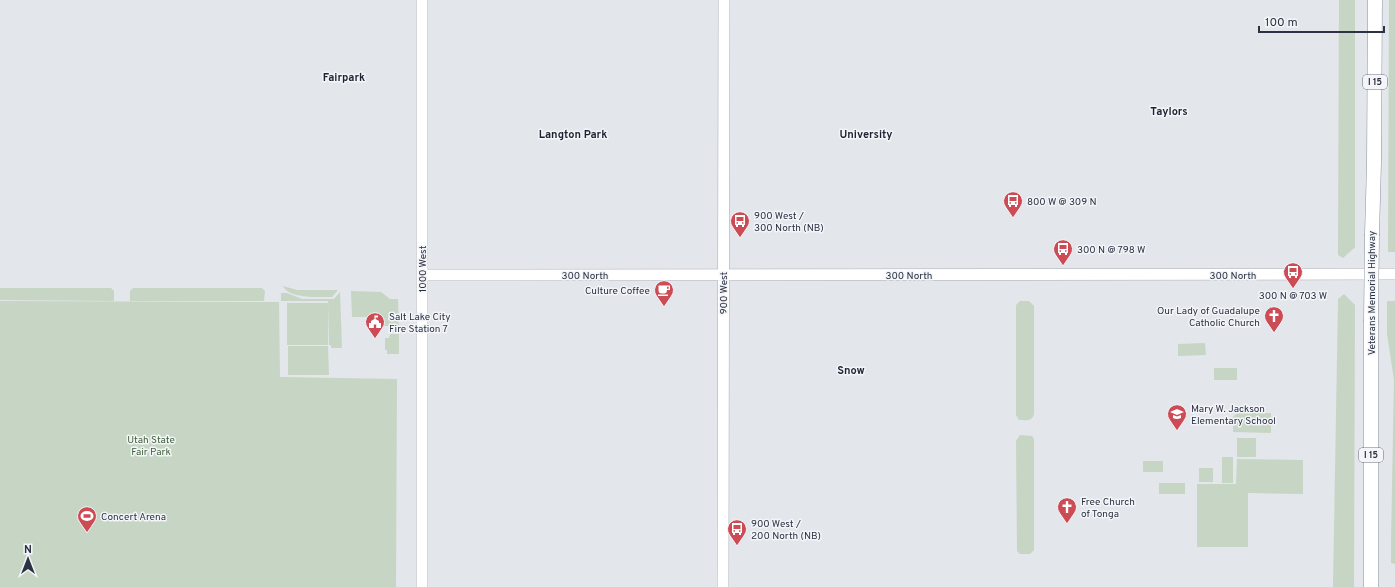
<svg xmlns="http://www.w3.org/2000/svg" width="1395" height="587" font-family="Overpass,sans-serif">
  <style>
    .green { fill: #c7d5c4 }
    .lines { fill: none; stroke-linecap: round; stroke-linejoin: round }
    .secondary-casing { stroke: #a8acb5; stroke-width: 12 }
    .highway-casing { stroke: #8b92a2; stroke-width: 15 }
    .secondary { stroke: #fff; stroke-width: 11 }
    .highway { stroke: #fff; stroke-width: 14 }
    .highway-bridge-casing { stroke: #8b92a2; stroke-width: 15; stroke-linecap: butt }
    .highway-bridge { stroke: #fff; stroke-width: 14 }
    .labels { text-anchor: middle; stroke-width: 3; stroke-linejoin: round; paint-order: stroke }
    .shield { fill: #f3f5f8; stroke: #676c79; stroke-width: 1 }
    .shield-label { font-size: 9px; font-weight: bold; fill: #2b3243 }
    .poi-label { font-size: 10px; fill: #2b3243; stroke: #f3f5f8; text-anchor: start }
    .street-label { font-size: 10px; fill: #2b3243; stroke: #f3f5f8 }
    .park-label { font-size: 10px; fill: #3d5f38; stroke: #f3f5f8 }
    .neighbourhood-label { font-size: 11px; font-weight: bold; fill: #1d2334; stroke: #f3f5f8 }
  </style>
  <rect width="100%" height="100%" fill="#e3e6eb"/>
  <path class="green" d="M 1339,0 L 1355,0 L 1355,248 L 1353,249 L 1343,258 L 1338,255 Z
    M 1389,0 L 1395,0 L 1395,252 L 1388,252 Z
    M 283,286 L 297,290 L 338,290 L 332,297 C 320,297 289,299 283,286 Z
    M 0,288 L 111,288 L 114,291 L 114,301 L 0,300 Z
    M 133,288 L 262,288 L 265,291 L 264,301 L 130,301 L 130,291 Z
    M 351,291 L 381,292 L 390,299 L 398,299 L 399,330 L 394,330 L 389,326 L 384,326 L 384,317 L 352,317 Z
    M 340,292 L 342,348 L 331,348 L 331,345 L 329,345 L 328,301 L 281,301 L 281,293 L 287,293 L 302,299 L 334,299 Z
    M 1344,294 L 1355,305 L 1354,587 L 1333,587 L 1338,299 Z
    M 0,301 L 279,302 L 280,377 L 397,379 L 396,587 L 0,587 Z
    M 1020,301 L 1029,301 L 1034,306 L 1034,414 C 1032,422 1025,420 1019,420 L 1016,415 L 1016,305 Z
    M 1387,301 L 1395,301 L 1395,564 L 1391,563 L 1391,542 L 1394,380 L 1387,334 Z
    M 287,303 L 328,303 L 328,345 L 287,345 Z
    M 390,334 L 399,334 L 399,354 L 387,354 L 387,350 L 385,350 L 385,338 L 389,338 Z
    M 1205,343 L 1206,355 L 1178,356 L 1178,344 Z
    M 288,346 L 328,346 L 329,375 L 288,375 Z
    M 1214,368 L 1237,368 L 1237,380 L 1214,380 Z
    M 1237,413 L 1271,413 L 1271,433 L 1233,432 L 1233,417 Z
    M 1020,435 L 1032,436 L 1034,439 L 1034,550 L 1030,554 L 1020,554 L 1017,551 L 1016,441 Z
    M 1237,438 L 1256,438 L 1256,457 L 1237,457 Z
    M 1222,457 L 1233,457 L 1233,483 L 1222,483 Z
    M 1237,459 L 1303,460 L 1303,494 L 1248,493 L 1248,547 L 1197,547 L 1197,484 L 1236,484 Z
    M 1143,461 L 1163,461 L 1163,472 L 1143,472 Z
    M 1199,468 L 1213,468 L 1213,482 L 1199,482 Z
    M 1159,483 L 1185,483 L 1185,494 L 1159,494 Z"/>
  <g class="lines">
    <g class="secondary-casing">
      <path id="secondary" d="M 422,0 L 422,587
        M 422,275 L 1395,274
        M 723,587 L 724,0"/>
    </g>
    <g class="highway-casing">
      <path id="highway" d="M 1372,234 L 1374,163 L 1375,0
        M 1371,322 L 1371,587"/>
    </g>
    <use href="#secondary" class="secondary"/>
    <use href="#highway" class="highway"/>
    <g class="highway-bridge-casing">
      <path id="highway-bridge" d="M 1371,322 L 1372,234"/>
    </g>
    <use href="#highway-bridge" class="highway-bridge"/>
  </g>
  <defs>
    <g id="bus-pin" transform="scale(1)"><path d="M0 17L-7.5 6A9.5 9.5 0 1 1 7.5 6Z" fill="#cd4b55" stroke="#f3f5f8"/><path d="M-5-6H5V4H4V6H2V4H-2V6H-4V4H-5ZM-3.5-4V0h7V-4ZM-3.5 1.2v1.5H-2V1.2ZM2 1.2v1.5H3.5V1.2Z" fill="#fff"/></g>
    <g id="cafe-pin" transform="scale(1)"><path d="M0 17L-7.5 6A9.5 9.5 0 1 1 7.5 6Z" fill="#cd4b55" stroke="#f3f5f8"/><path d="M-5.5-4.5H6V0H3Q3 3.5 0 3.5H-2.5Q-5.5 3.5-5.5 0ZM3-3.2v2h1.7v-2ZM-6 4.5H4V6H-6Z" fill="#fff"/></g>
    <g id="church-pin" transform="scale(1)"><path d="M0 17L-7.5 6A9.5 9.5 0 1 1 7.5 6Z" fill="#cd4b55" stroke="#f3f5f8"/><path d="M-1.2-6h2.4v3.5h3.3v2.4h-3.3V6h-2.4V-.1h-3.3v-2.4h3.3Z" fill="#fff"/></g>
    <g id="civic-pin" transform="scale(1)"><path d="M0 17L-7.5 6A9.5 9.5 0 1 1 7.5 6Z" fill="#cd4b55" stroke="#f3f5f8"/><path d="M-.6-6.5H3V-4.5H.6V-3L4-1V1h2V6H-6V1h2V-1L-.6-3ZM-1.2 2.5V6h2.4V2.5Z" fill="#fff"/></g>
    <g id="school-pin" transform="scale(1)"><path d="M0 17L-7.5 6A9.5 9.5 0 1 1 7.5 6Z" fill="#cd4b55" stroke="#f3f5f8"/><path d="M0-5L7-2L0 1L-7-2ZM-4 1L0 2.5L4 1V4Q0 6-4 4Z" fill="#fff"/></g>
    <g id="stadium-pin" transform="scale(1)"><path d="M0 17L-7.5 6A9.5 9.5 0 1 1 7.5 6Z" fill="#cd4b55" stroke="#f3f5f8"/><path d="M0-5a6.5 5 0 1 0 0 10a6.5 5 0 1 0 0-10ZM-3.5-1.8h7v3.6h-7Z" fill="#fff"/></g>
  </defs>
  <g fill-rule="evenodd">
    <use href="#bus-pin" x="1013" y="201"/>
    <use href="#bus-pin" x="740" y="221"/>
    <use href="#bus-pin" x="1063" y="249"/>
    <use href="#bus-pin" x="1293" y="272"/>
    <use href="#cafe-pin" x="664" y="290"/>
    <use href="#church-pin" x="1274" y="316"/>
    <use href="#civic-pin" x="375" y="322"/>
    <use href="#school-pin" x="1177" y="414"/>
    <use href="#church-pin" x="1067" y="507"/>
    <use href="#stadium-pin" x="87" y="516"/>
    <use href="#bus-pin" x="737" y="529"/>
  </g>
  <g class="labels">
    <g class="shield">
      <rect x="1363" y="75" width="24" height="14" rx="3"/>
      <rect x="1359" y="448" width="24" height="14" rx="3"/>
    </g>
    <g class="shield-label">
      <text x="1375" y="85">I 15</text>
      <text x="1371" y="458">I 15</text>
    </g>
    <g class="poi-label">
      <text x="1027" y="205">800 W @ 309 N</text>
      <text x="754" y="219">900 West /<tspan x="754" dy="12">300 North (NB)</tspan></text>
      <text x="1077" y="253">300 N @ 798 W</text>
      <text x="650" y="294" text-anchor="end">Culture Coffee</text>
      <text x="1293" y="299" text-anchor="middle">300 N @ 703 W</text>
      <text x="1260" y="314" text-anchor="end">Our Lady of Guadalupe<tspan x="1260" dy="12">Catholic Church</tspan></text>
      <text x="389" y="320">Salt Lake City<tspan x="389" dy="12">Fire Station 7</tspan></text>
      <text x="1191" y="412">Mary W. Jackson<tspan x="1191" dy="12">Elementary School</tspan></text>
      <text x="1081" y="505">Free Church<tspan x="1081" dy="12">of Tonga</tspan></text>
      <text x="101" y="520">Concert Arena</text>
      <text x="751" y="527">900 West /<tspan x="751" dy="12">200 North (NB)</tspan></text>
    </g>
    <g class="street-label">
      <text transform="translate(422 269) rotate(-90)" y="4">1000 West</text>
      <text x="585" y="279">300 North</text>
      <text x="909" y="279">300 North</text>
      <text x="1233" y="279">300 North</text>
      <text transform="translate(723 293) rotate(-90)" y="4">900 West</text>
      <text transform="translate(1371 293) rotate(-90)" y="4">Veterans Memorial Highway</text>
    </g>
    <g class="park-label">
      <text x="151" y="443">Utah State<tspan x="151" dy="12">Fair Park</tspan></text>
    </g>
    <g class="neighbourhood-label">
      <text x="344" y="81">Fairpark</text>
      <text x="1169" y="115">Taylors</text>
      <text x="573" y="138">Langton Park</text>
      <text x="866" y="138">University</text>
      <text x="851" y="374">Snow</text>
    </g>
  </g>
  <g transform="translate(28 559)" stroke="#f3f5f8" stroke-width="3" paint-order="stroke">
  <path d="M0-3L7 15L0 10L-7 15Z" fill="#2b3243"/>
  <text y="-6" font-size="11" font-weight="bold" text-anchor="middle" fill="#2b3243">N</text>
  </g>
  <path d="M1259 26v6h125v-6" fill="none" stroke="#2b3243" stroke-width="2"/>
  <text x="1265" y="26" font-size="12" fill="#2b3243" stroke="#f3f5f8" stroke-width="3" paint-order="stroke">100 m</text>
</svg>
